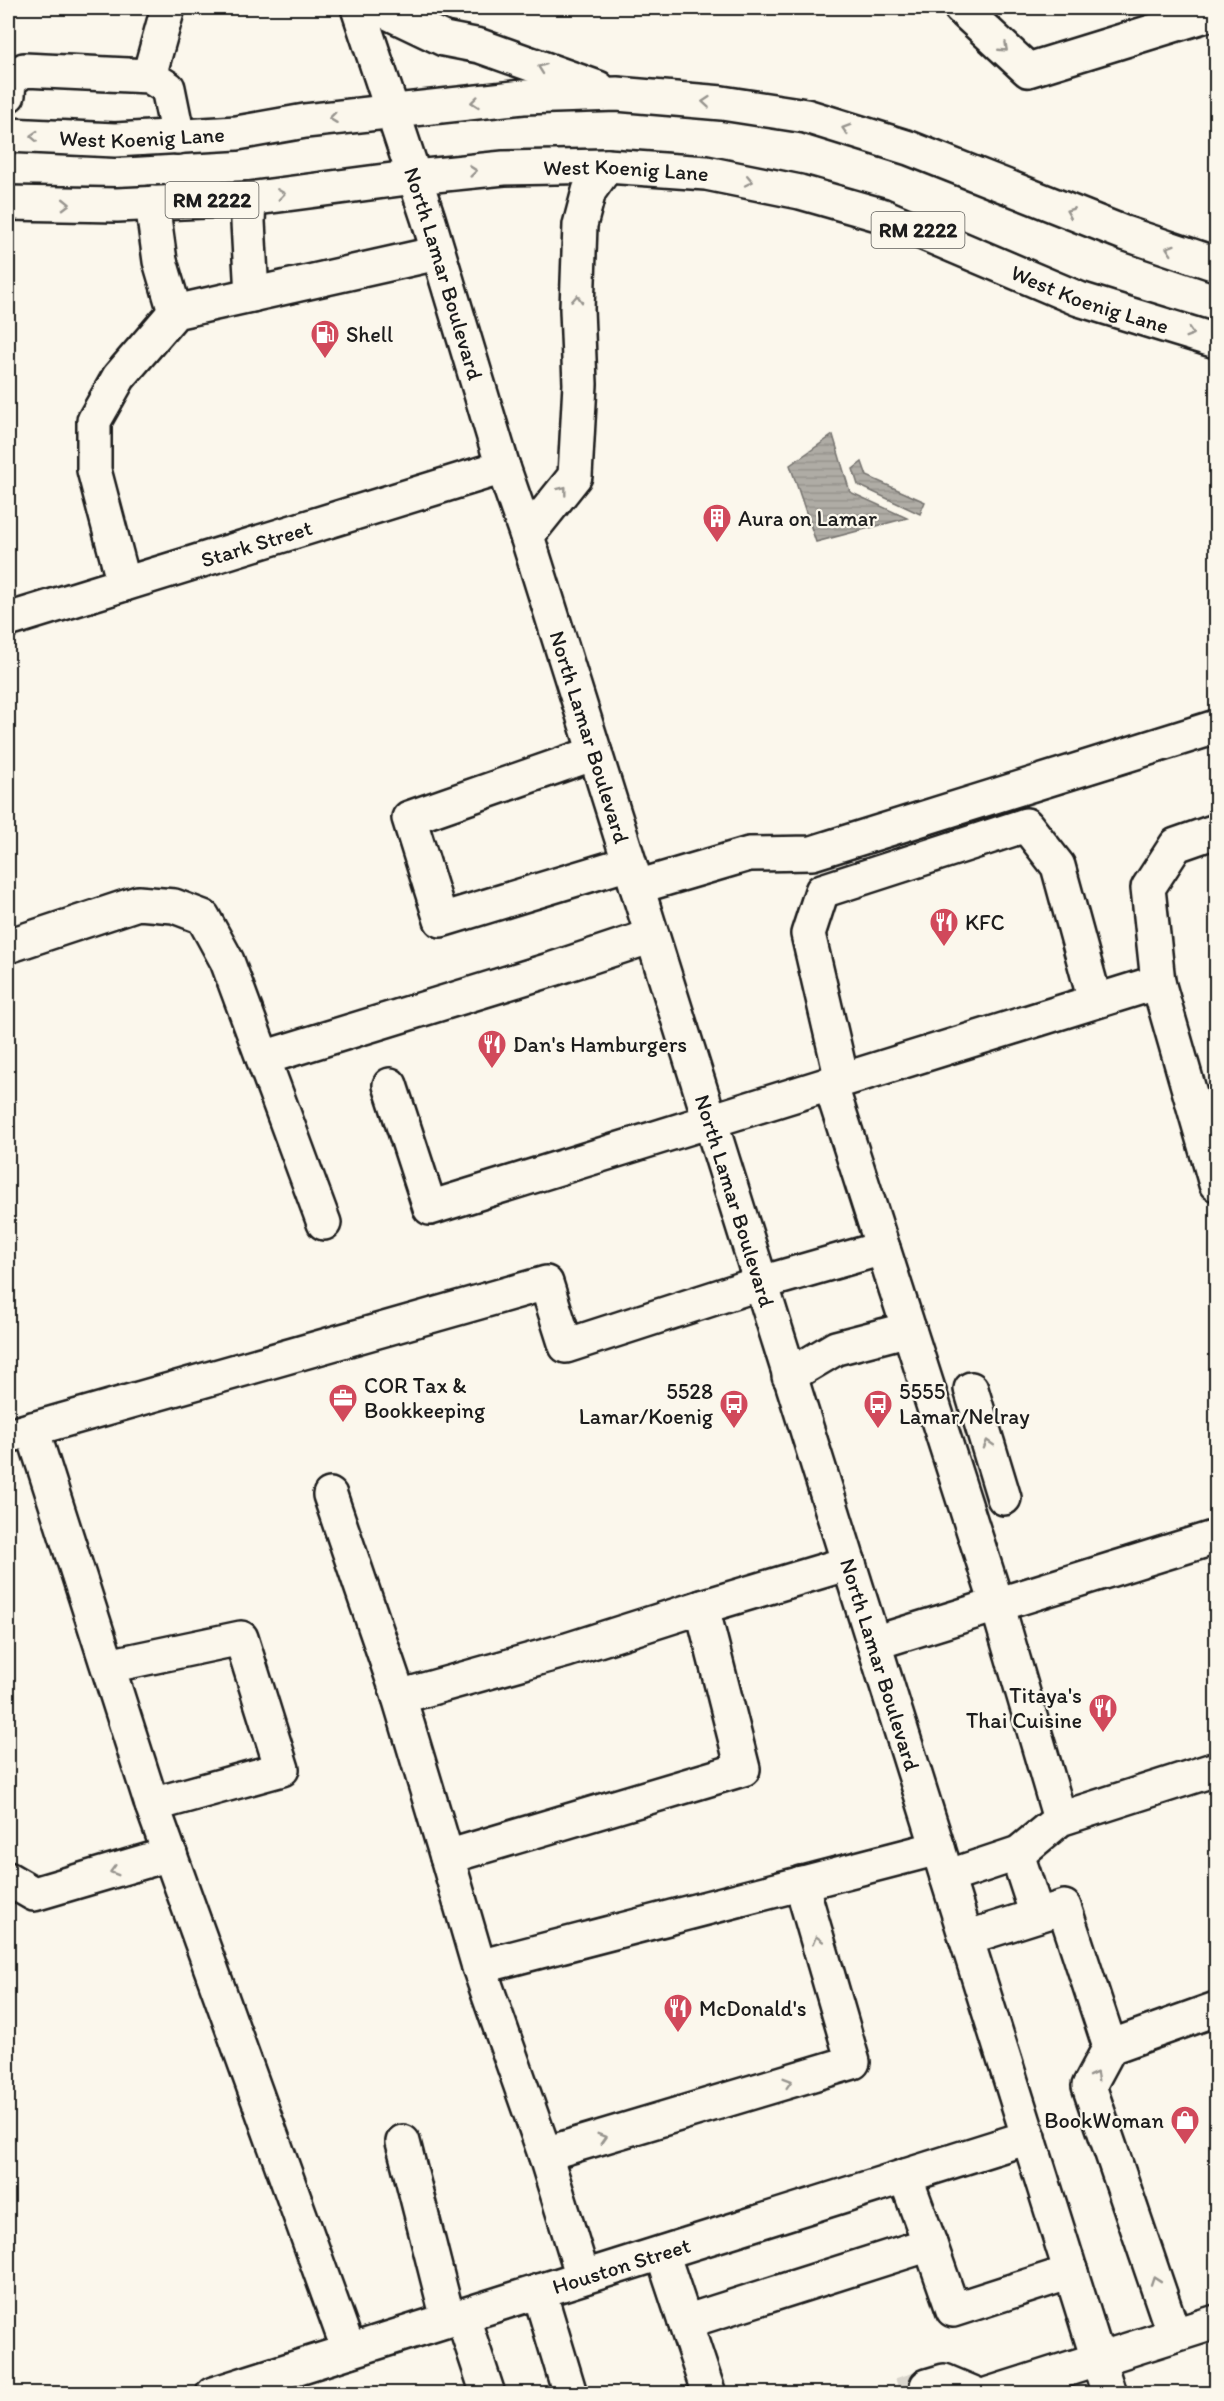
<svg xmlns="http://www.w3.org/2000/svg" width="1224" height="2401" font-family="Itim,sans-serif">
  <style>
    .water { fill: url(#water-rules); stroke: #74726e; stroke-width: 1.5 }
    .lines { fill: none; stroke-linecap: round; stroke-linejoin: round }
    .minor-tunnel { stroke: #dad6cd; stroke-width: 33; stroke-dasharray: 33 16; stroke-linecap: butt }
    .minor-casing { stroke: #1c1c1c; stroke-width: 38 }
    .major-casing { stroke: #1c1c1c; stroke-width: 38 }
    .minor { stroke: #fbf7ec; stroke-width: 33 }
    .major { stroke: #fbf7ec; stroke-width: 33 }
    .oneway { stroke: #97948e }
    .labels { text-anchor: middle; stroke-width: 4.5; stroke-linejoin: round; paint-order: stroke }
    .shield { fill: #fbf7ec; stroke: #5f5e5a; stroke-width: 1.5 }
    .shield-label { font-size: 21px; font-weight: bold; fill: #1c1c1c }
    .street-label { font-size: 22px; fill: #1c1c1c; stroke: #fbf7ec }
    .poi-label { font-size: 22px; fill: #1c1c1c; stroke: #fbf7ec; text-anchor: start }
  </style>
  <defs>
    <pattern id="water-rules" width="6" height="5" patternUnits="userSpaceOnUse" patternTransform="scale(1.5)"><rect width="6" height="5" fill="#afaca5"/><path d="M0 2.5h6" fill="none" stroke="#96938d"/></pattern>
  </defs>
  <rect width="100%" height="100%" fill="#fbf7ec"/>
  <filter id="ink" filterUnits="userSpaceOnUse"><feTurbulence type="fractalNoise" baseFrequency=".0167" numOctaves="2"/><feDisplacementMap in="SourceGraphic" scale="12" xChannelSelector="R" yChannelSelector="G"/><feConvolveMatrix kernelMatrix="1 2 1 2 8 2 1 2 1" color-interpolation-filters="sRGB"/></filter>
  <g filter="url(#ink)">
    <path class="water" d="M 833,435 L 850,492 L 907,518 L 816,542 L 790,465 Z
      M 862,462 L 867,476 L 925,502 L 920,514 L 858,485 L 853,469 Z"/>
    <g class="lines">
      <path class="minor-tunnel" d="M 900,2394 L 927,2386"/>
      <g class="minor-casing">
        <g id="minor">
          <path d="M 961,8 L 1028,70 L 1216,12"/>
          <path d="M 149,76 L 168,8"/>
          <path d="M 8,95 L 9,81 L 24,70 L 149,76 L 168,88 L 178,137"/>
          <path d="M 249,199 L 248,222 L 252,295"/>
          <path d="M 152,203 L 160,261 L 175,312"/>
          <path d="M 124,584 L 94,470 L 94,421 L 119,377 L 175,312 L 438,253"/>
          <path id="s1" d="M 8,620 L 503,467"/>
          <path d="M 595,753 L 409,818 L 441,920 L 629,863"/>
          <path d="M 637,887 L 749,854 L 812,853 L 1216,727"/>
          <path d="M 8,946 L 138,903 L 174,906 L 203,917 L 227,961 L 324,1223"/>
          <path d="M 1158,982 L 1148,888 L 1176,845 L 1216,831"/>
          <path d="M 263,1058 L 553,969 L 652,936"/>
          <path d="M 842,1080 L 808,934 L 822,891 L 1026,825 L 1058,866 L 1095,1001"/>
          <path d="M 830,1083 L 997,1604 L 1060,1819"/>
          <path d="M 390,1085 L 430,1208 L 1158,982 L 1216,1184"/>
          <path d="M 789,1376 L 836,1348 L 909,1329"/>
          <path d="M 971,1389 L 1004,1498"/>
          <path d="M 32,1429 L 152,1805 L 282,1769 L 241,1638 L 108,1666"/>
          <path d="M 8,1436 L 546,1283 L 566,1346 L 761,1283 L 883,1248"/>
          <path d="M 330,1495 L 399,1697"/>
          <path d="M 874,1643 L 1216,1537"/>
          <path d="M 152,1805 L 349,2351"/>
          <path d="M 1017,1854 L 1037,1915"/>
          <path d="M 447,1857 L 399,1697 L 567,1650 L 702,1607"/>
          <path d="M 947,1877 L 1019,1853 L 1060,1819 L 1216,1769"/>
          <path d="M 8,1879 L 34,1894 L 170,1854"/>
          <path d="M 966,1938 L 1064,1907 L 1110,2047 L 1216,2009"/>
          <path d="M 479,1967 L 447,1857 L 743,1769 L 702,1607 L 849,1563"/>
          <path d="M 1110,2047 L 1089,2086 L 1174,2335"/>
          <path d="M 403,2142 L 448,2319"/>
          <path d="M 545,2154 L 853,2062 L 801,1883"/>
          <path d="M 905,2176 L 930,2244"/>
          <path d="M 662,2253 L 709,2394"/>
          <path d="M 583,2277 L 545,2154 L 479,1967 L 938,1848"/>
          <path d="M 539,2291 L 570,2394"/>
          <path d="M 462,2315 L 488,2394"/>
          <path d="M 685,2322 L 930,2244 L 953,2310 L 1071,2272"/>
          <path d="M 927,2386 L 944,2381 L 975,2394"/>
          <path id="s2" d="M 213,2394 L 1029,2137"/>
          <path d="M 989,2394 L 1216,2322"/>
        </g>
      </g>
      <g class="major-casing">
        <g id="major">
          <path id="s3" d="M 358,8 L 428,218 L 503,467 L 527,536 L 1109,2394"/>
          <path d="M 379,8 L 444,39 L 480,46 L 598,88"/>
          <path id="s4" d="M 8,135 L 115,140 L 237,133 L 305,121 L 523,97 L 617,94 L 722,103 L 806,116 L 909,148 L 1124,233 L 1216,264"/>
          <path id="s5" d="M 8,203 L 117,205 L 249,199 L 415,177 L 504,168 L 607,166 L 706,173 L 800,192 L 881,215 L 1079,299 L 1216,341"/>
          <path d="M 527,536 L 575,476 L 580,384 L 577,309 L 580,225 L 589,191 L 607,166"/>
        </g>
      </g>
      <use href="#minor" class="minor"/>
      <use href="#major" class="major"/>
    </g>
    <defs><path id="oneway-chevron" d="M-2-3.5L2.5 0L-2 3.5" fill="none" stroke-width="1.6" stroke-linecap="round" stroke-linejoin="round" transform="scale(1.5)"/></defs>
    <g class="oneway">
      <use href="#oneway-chevron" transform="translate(1004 48) rotate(43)"/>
      <use href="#oneway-chevron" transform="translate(542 68) rotate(-160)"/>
      <use href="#oneway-chevron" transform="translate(475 102) rotate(174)"/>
      <use href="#oneway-chevron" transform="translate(706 102) rotate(-175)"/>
      <use href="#oneway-chevron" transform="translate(333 118) rotate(173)"/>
      <use href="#oneway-chevron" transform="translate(846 129) rotate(-163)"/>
      <use href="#oneway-chevron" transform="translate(34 136) rotate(-177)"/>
      <use href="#oneway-chevron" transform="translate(473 171) rotate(-6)"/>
      <use href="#oneway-chevron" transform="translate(749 181) rotate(12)"/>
      <use href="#oneway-chevron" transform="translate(281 194) rotate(-8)"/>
      <use href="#oneway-chevron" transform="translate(66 204) rotate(1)"/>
      <use href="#oneway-chevron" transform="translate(1070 212) rotate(-158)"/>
      <use href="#oneway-chevron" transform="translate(1170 249) rotate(-162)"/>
      <use href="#oneway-chevron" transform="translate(577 299) rotate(-87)"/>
      <use href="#oneway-chevron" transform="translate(1190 333) rotate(17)"/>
      <use href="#oneway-chevron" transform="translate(563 490) rotate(-52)"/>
      <use href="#oneway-chevron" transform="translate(988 1444) rotate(-107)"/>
      <use href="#oneway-chevron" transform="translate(114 1871) rotate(164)"/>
      <use href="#oneway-chevron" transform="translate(817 1940) rotate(-106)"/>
      <use href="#oneway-chevron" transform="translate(1095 2076) rotate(-62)"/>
      <use href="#oneway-chevron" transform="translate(788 2082) rotate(-17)"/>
      <use href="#oneway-chevron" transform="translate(602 2138) rotate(-17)"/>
      <use href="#oneway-chevron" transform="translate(1155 2280) rotate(-109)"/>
    </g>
  </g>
  <defs>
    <g id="fuel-pin" transform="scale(1.5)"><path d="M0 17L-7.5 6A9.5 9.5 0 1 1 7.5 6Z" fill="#d1495b" stroke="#fbf7ec"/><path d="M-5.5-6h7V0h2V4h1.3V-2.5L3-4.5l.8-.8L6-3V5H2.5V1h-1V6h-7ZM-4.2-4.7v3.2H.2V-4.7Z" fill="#fff"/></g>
    <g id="building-pin" transform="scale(1.5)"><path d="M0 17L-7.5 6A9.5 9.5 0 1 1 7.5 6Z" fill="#d1495b" stroke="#fbf7ec"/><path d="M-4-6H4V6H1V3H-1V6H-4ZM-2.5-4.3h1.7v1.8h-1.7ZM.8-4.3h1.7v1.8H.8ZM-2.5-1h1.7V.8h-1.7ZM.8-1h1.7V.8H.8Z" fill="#fff"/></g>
    <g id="restaurant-pin" transform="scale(1.5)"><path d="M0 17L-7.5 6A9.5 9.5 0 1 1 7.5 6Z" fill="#d1495b" stroke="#fbf7ec"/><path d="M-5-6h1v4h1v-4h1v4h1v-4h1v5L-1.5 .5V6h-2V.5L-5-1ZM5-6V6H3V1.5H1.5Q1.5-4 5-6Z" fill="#fff"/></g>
    <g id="office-pin" transform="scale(1.5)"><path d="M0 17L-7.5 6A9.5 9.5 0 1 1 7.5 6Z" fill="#d1495b" stroke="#fbf7ec"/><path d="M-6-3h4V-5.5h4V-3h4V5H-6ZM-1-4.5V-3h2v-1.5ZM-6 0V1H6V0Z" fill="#fff"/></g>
    <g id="bus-pin" transform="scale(1.5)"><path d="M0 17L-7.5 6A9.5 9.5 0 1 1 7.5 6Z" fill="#d1495b" stroke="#fbf7ec"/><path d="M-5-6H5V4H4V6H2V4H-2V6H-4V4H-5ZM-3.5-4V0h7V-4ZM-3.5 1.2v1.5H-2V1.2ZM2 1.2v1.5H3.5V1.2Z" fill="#fff"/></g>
    <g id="shop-pin" transform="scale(1.5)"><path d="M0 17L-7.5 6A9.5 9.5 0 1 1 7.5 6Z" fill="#d1495b" stroke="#fbf7ec"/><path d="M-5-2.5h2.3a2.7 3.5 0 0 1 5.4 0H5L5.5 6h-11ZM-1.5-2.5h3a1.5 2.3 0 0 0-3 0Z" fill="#fff"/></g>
  </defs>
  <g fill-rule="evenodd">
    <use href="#fuel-pin" x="325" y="334"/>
    <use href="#building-pin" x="717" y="518"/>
    <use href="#restaurant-pin" x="944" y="922"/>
    <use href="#restaurant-pin" x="492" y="1044"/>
    <use href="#office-pin" x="343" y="1398"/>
    <use href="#bus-pin" x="734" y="1404"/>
    <use href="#bus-pin" x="878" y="1404"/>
    <use href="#restaurant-pin" x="1103" y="1708"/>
    <use href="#restaurant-pin" x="678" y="2008"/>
    <use href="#shop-pin" x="1185" y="2120"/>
  </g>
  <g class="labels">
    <g class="shield">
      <rect x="165.5" y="182" width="93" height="36" rx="4.5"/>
      <rect x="871.5" y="212" width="93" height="36" rx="4.5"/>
    </g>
    <g class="shield-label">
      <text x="212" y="207">RM 2222</text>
      <text x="918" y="237">RM 2222</text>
    </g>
    <g class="street-label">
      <text dy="8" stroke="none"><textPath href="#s4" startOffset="134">West Koenig Lane</textPath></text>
      <text dy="8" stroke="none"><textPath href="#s5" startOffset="620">West Koenig Lane</textPath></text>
      <text dy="8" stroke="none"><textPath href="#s3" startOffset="279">North Lamar Boulevard</textPath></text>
      <text dy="8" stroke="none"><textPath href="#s5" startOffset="1106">West Koenig Lane</textPath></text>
      <text dy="8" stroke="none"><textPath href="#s1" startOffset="260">Stark Street</textPath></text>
      <text dy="8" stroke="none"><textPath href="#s3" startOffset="765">North Lamar Boulevard</textPath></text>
      <text dy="8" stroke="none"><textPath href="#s3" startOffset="1251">North Lamar Boulevard</textPath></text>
      <text dy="8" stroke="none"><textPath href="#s3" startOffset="1737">North Lamar Boulevard</textPath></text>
      <text dy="8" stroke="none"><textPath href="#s2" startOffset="428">Houston Street</textPath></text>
    </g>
    <g class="poi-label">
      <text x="346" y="342">Shell</text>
      <text x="738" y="526">Aura on Lamar</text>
      <text x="965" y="930">KFC</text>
      <text x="513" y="1052">Dan's Hamburgers</text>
      <text x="364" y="1393">COR Tax &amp;<tspan x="364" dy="25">Bookkeeping</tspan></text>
      <text x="713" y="1399" text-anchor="end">5528<tspan x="713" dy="25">Lamar/Koenig</tspan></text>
      <text x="899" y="1399">5555<tspan x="899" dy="25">Lamar/Nelray</tspan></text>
      <text x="1082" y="1703" text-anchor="end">Titaya's<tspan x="1082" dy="25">Thai Cuisine</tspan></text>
      <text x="699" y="2016">McDonald's</text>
      <text x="1164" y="2128" text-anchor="end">BookWoman</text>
    </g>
  </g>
  <rect width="1224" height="2401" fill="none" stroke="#fbf7ec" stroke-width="30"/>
  <rect x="15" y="15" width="1194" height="2371" fill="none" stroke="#1c1c1c" stroke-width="2" filter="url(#ink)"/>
</svg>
